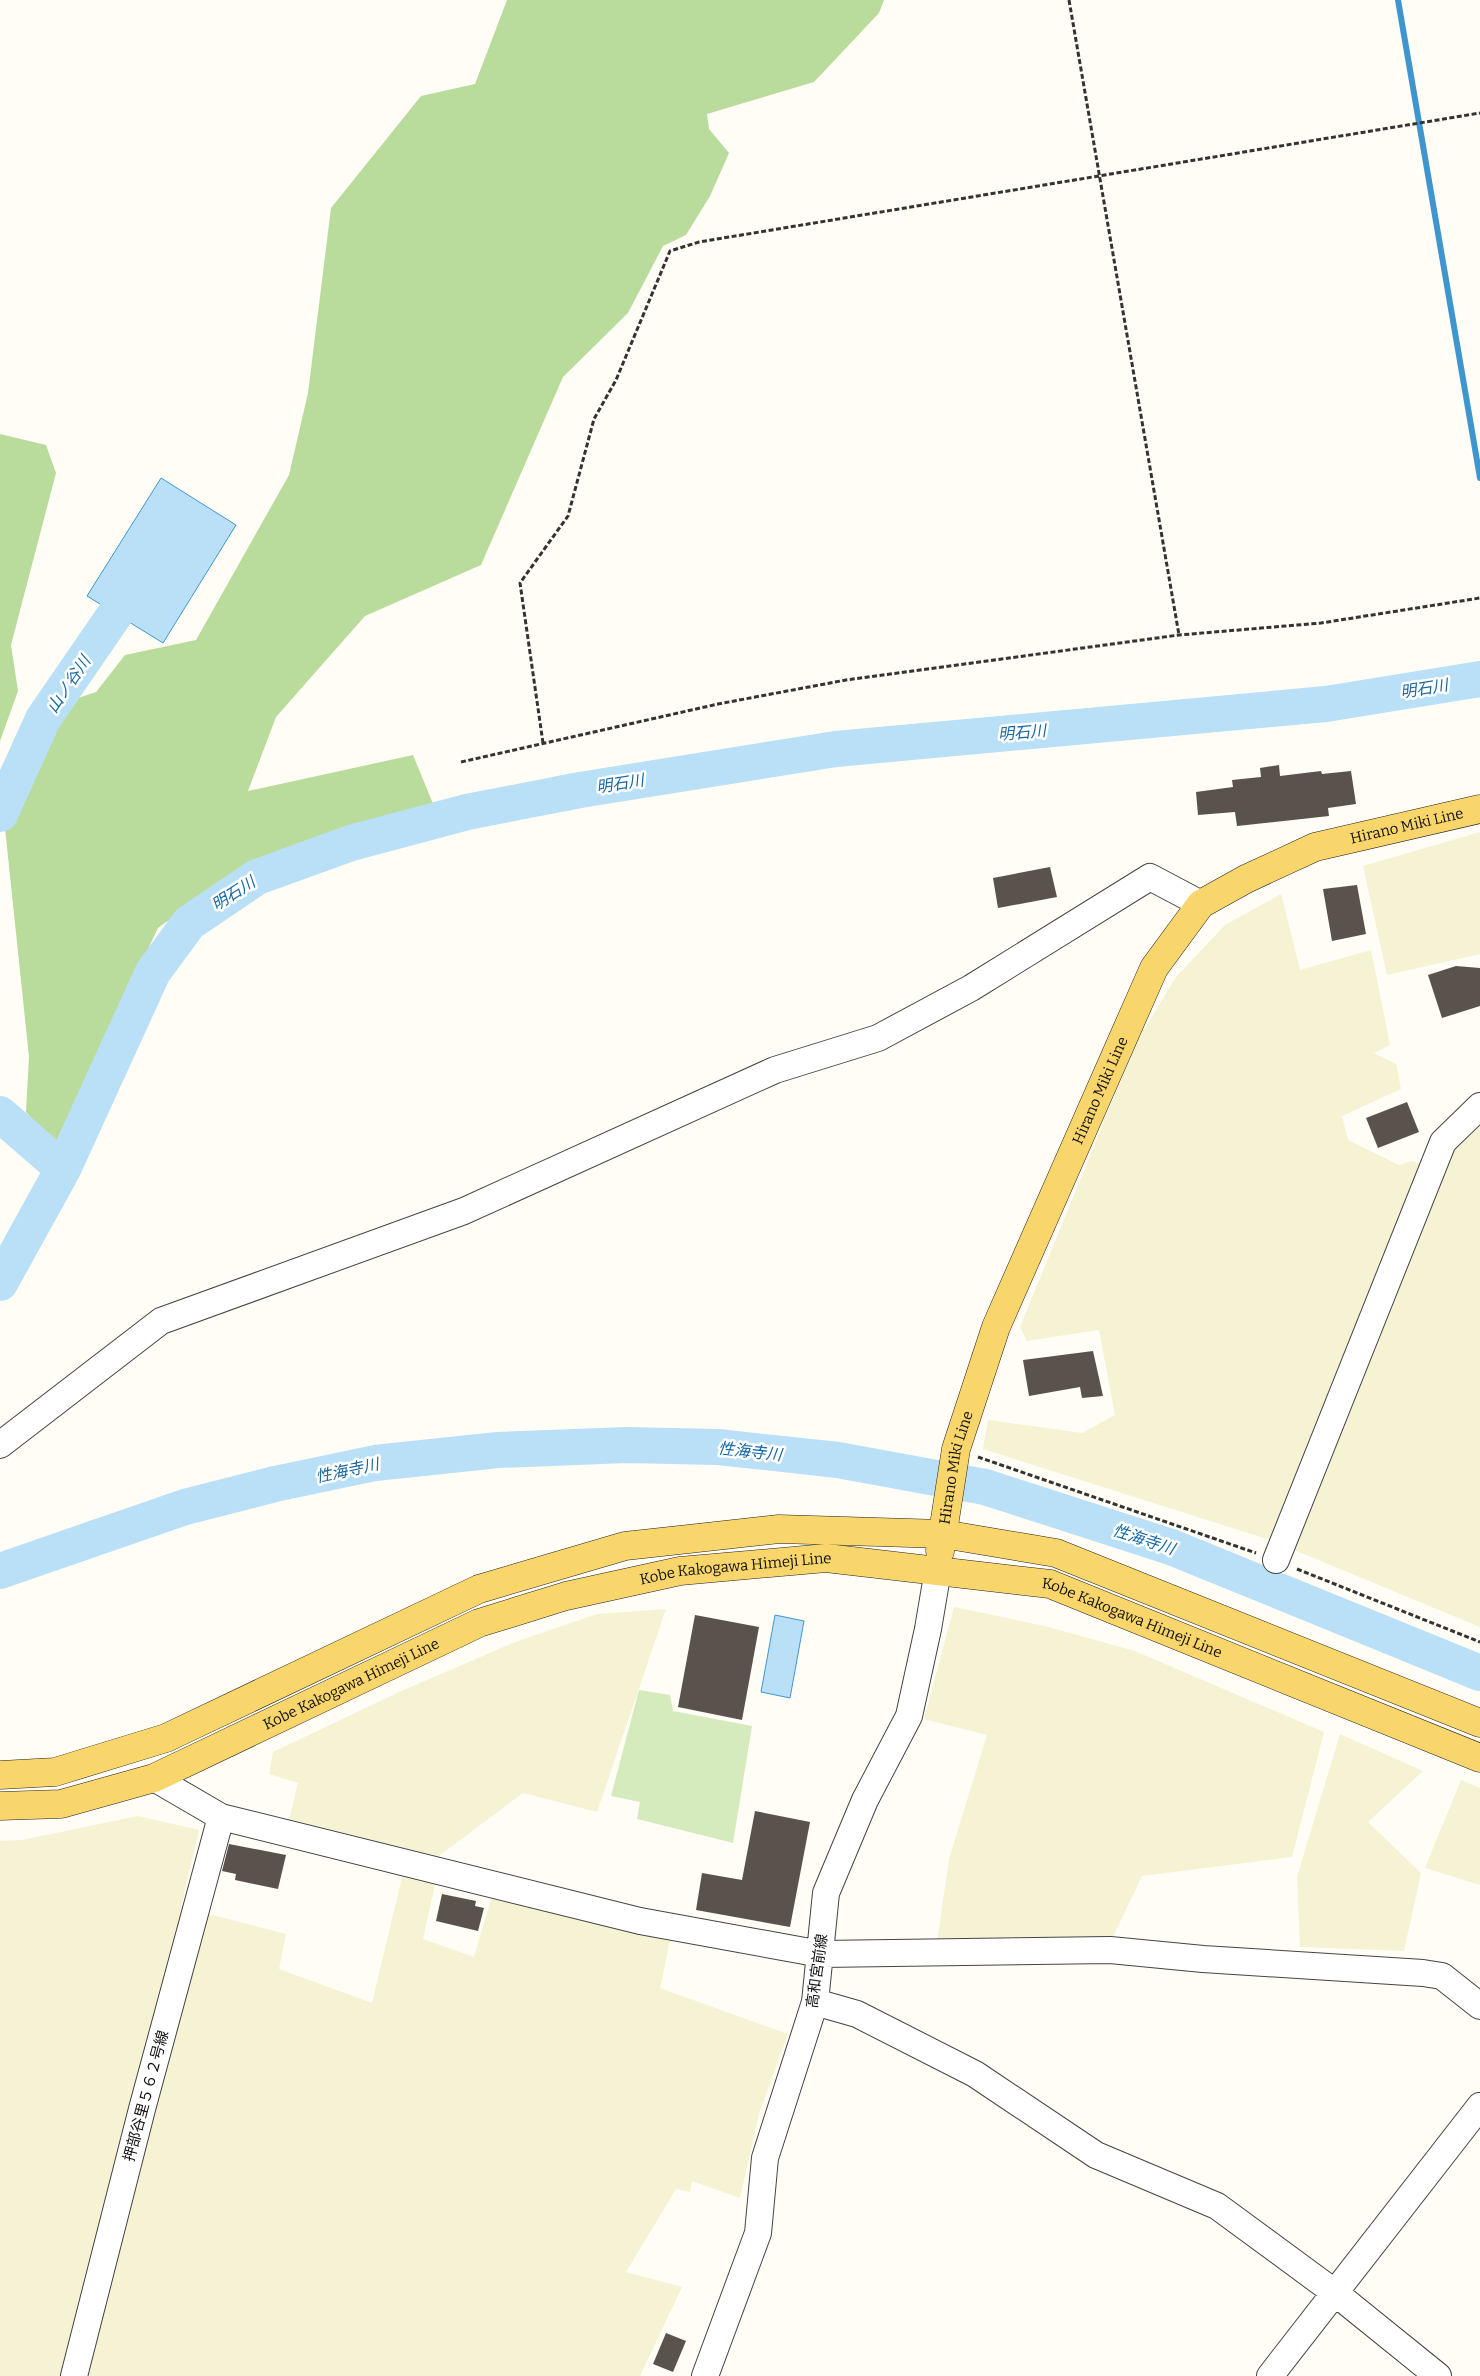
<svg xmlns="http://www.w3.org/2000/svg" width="1480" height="2376" font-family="Bitter,'Noto Sans JP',serif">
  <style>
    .farmland { fill: #f6f3d4 }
    .green { fill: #d5ebbd }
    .forest { fill: #b9dc9c }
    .water { fill: #b9e0f7; stroke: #3f96cf }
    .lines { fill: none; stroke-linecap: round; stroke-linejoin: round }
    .stream { stroke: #3f96cf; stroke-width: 6 }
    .river { stroke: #b9e0f7; stroke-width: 36 }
    .building { fill: #5a524d }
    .minor-casing { stroke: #444; stroke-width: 28 }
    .major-casing { stroke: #222; stroke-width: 29 }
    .path { stroke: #333; stroke-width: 3; stroke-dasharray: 5 2.5; stroke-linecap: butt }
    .minor { stroke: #fff; stroke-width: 26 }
    .major { stroke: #f9d66b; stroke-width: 28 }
    .labels { text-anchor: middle; stroke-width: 5; stroke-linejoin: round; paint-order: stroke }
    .street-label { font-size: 15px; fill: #111; stroke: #fff }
    .water-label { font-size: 16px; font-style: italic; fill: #1768a6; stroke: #fff }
  </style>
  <rect width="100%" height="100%" fill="#fffdf5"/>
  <path class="farmland" d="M 1480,832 L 1480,954 L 1387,975 L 1363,866 Z
    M 1281,894 L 1300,970 L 1371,950 L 1390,1045 L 1374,1053 L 1396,1064 L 1401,1089 L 1342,1116 L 1348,1140 L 1399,1165 L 1412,1161 L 1444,1172 L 1456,1144 L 1480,1122 L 1480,1627 L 1270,1540 L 983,1449 L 988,1420 L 1082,1433 L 1115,1415 L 1099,1330 L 1027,1341 L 1020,1327 L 1137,1041 L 1176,977 L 1225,925 Z
    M 954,1607 L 1045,1626 L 1135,1651 L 1324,1732 L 1292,1857 L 1142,1876 L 1111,1941 L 937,1942 L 949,1859 L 987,1735 L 924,1719 Z
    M 666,1609 L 597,1812 L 523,1793 L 435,1859 L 288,1824 L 298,1783 L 269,1774 L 273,1752 L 399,1692 L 515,1642 L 597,1614 Z
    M 1340,1734 L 1423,1771 L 1368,1822 L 1421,1873 L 1404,1951 L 1300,1947 L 1297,1877 Z
    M 1461,1780 L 1480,1788 L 1480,1885 L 1425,1868 Z
    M 138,1816 L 199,1830 L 181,1907 L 286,1934 L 279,1969 L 372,2003 L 403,1873 L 436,1880 L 423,1939 L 474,1957 L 491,1899 L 671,1936 L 660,1988 L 788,2034 L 759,2114 L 740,2198 L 692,2181 L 690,2192 L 676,2189 L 626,2272 L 682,2287 L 640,2376 L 0,2376 L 0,1841 L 22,1840 Z"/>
  <path class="green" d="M 639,1690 L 670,1695 L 673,1711 L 752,1726 L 733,1843 L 637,1819 L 640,1802 L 611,1796 Z"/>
  <path class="forest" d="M 507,0 L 884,0 L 879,13 L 814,82 L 707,114 L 709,129 L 729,153 L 710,196 L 686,235 L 663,246 L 628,313 L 563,377 L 481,565 L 365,616 L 276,717 L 248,791 L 413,755 L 436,811 L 237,871 L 158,928 L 55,1145 L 26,1112 L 29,1057 L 5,828 L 72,700 L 96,692 L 125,655 L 196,640 L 289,475 L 308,393 L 331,208 L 421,96 L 475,84 Z
    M 0,434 L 46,445 L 56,473 L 11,645 L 18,691 L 0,741 Z"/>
  <path class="water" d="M 161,478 L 236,525 L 163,643 L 87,596 Z
    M 775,1615 L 804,1621 L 790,1698 L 761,1692 Z"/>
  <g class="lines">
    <path class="stream" d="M 1398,0 L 1480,478"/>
    <path class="river" d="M 0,814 L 43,719 L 144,572
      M 0,1114 L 63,1169
      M 0,1283 L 63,1169 L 153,972 L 189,923 L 257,877 L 351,843 L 467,812 L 580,790 L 836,749 L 1326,704 L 1480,679
      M 0,1571 L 185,1507 L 275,1484 L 375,1463 L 498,1450 L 627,1445 L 718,1447 L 838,1460 L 985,1487 L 1171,1547 L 1480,1673"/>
  </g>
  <path class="building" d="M 1279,765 L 1280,776 L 1321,771 L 1322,774 L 1351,771 L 1356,804 L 1328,808 L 1329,816 L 1237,826 L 1235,812 L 1198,815 L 1196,792 L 1233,787 L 1232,780 L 1261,777 L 1260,768 Z
    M 1050,867 L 1057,897 L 998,908 L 993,878 Z
    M 1357,885 L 1366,934 L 1332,941 L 1323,889 Z
    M 1456,966 L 1480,968 L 1480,1006 L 1442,1018 L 1428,975 Z
    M 1407,1102 L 1419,1132 L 1378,1148 L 1366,1118 Z
    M 1093,1351 L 1103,1396 L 1082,1398 L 1080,1387 L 1029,1396 L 1023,1360 Z
    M 695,1615 L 759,1627 L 742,1720 L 678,1707 Z
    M 755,1811 L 810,1822 L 790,1927 L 696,1910 L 702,1873 L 742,1880 Z
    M 229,1844 L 286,1855 L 278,1889 L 235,1880 L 236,1874 L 222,1871 Z
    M 442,1894 L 476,1901 L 475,1906 L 484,1908 L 478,1931 L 436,1921 Z
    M 666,2333 L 686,2341 L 673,2372 L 653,2364 Z"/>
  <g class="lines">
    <g class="minor-casing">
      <path id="minor" d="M 0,1445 L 161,1321 L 464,1211 L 775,1070 L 878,1038 L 971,988 L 1150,877 L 1201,904
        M 1276,1560 L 1443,1142 L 1480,1106
        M 154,1778 L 221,1817 L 640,1921 L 821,1954 L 1110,1950 L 1203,1959 L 1423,1973 L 1442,1976 L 1480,2006
        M 815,2002 L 857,2014 L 975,2074 L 1096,2155 L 1217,2206 L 1334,2292 L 1438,2376
        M 74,2376 L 142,2109 L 221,1817
        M 705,2376 L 758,2233 L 765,2158 L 815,2002 L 826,1893 L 865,1800 L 909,1716 L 928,1629 L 938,1570
        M 1270,2376 L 1480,2106"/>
    </g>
    <g class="major-casing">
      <g id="major">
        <path id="s1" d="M 940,1551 L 956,1449 L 996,1327 L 1154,968 L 1201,904 L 1246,879 L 1315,847 L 1480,809"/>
        <path d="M 0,1775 L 55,1772 L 166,1738 L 479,1589 L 625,1546 L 779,1529 L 943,1534 L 1056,1553 L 1480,1723"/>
        <path id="s2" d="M 0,1806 L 61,1804 L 154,1778 L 479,1623 L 566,1596 L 680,1571 L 826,1558 L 1050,1584 L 1480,1758"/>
      </g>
    </g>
    <path class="path" d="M 1069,0 L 1179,635
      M 543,743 L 520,583 L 568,516 L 594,419 L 616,380 L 670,251 L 699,242 L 1480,113
      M 461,762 L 718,704 L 846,680 L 1179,635 L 1321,623 L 1480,598
      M 978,1457 L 1256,1553
      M 1297,1569 L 1480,1642"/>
    <use href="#minor" class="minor"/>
    <use href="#major" class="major"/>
  </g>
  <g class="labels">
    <g class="street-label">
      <text dy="5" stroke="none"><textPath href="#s1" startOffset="925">Hirano Miki Line</textPath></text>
      <text dy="5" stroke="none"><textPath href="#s1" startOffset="490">Hirano Miki Line</textPath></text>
      <text dy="5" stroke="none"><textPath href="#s1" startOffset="85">Hirano Miki Line</textPath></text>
      <text dy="5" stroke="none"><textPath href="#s2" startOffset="781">Kobe Kakogawa Himeji Line</textPath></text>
      <text dy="5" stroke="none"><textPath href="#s2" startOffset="1186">Kobe Kakogawa Himeji Line</textPath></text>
      <text dy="5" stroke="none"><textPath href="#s2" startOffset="376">Kobe Kakogawa Himeji Line</textPath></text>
      <text transform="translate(817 1971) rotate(-82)" y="5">高和宮前線</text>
      <text transform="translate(146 2096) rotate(-75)" y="5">押部谷里５６２号線</text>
    </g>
    <g class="water-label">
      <text transform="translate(68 684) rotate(-56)" y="6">山ノ谷川</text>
      <text transform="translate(1424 688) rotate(-9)" y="6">明石川</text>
      <text transform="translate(1022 732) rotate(-5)" y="6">明石川</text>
      <text transform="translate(620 783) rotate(-9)" y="6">明石川</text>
      <text transform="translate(233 893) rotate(-33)" y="6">明石川</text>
      <text transform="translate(750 1451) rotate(6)" y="6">性海寺川</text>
      <text transform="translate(347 1470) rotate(-12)" y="6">性海寺川</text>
      <text transform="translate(1144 1539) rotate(18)" y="6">性海寺川</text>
    </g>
  </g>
</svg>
